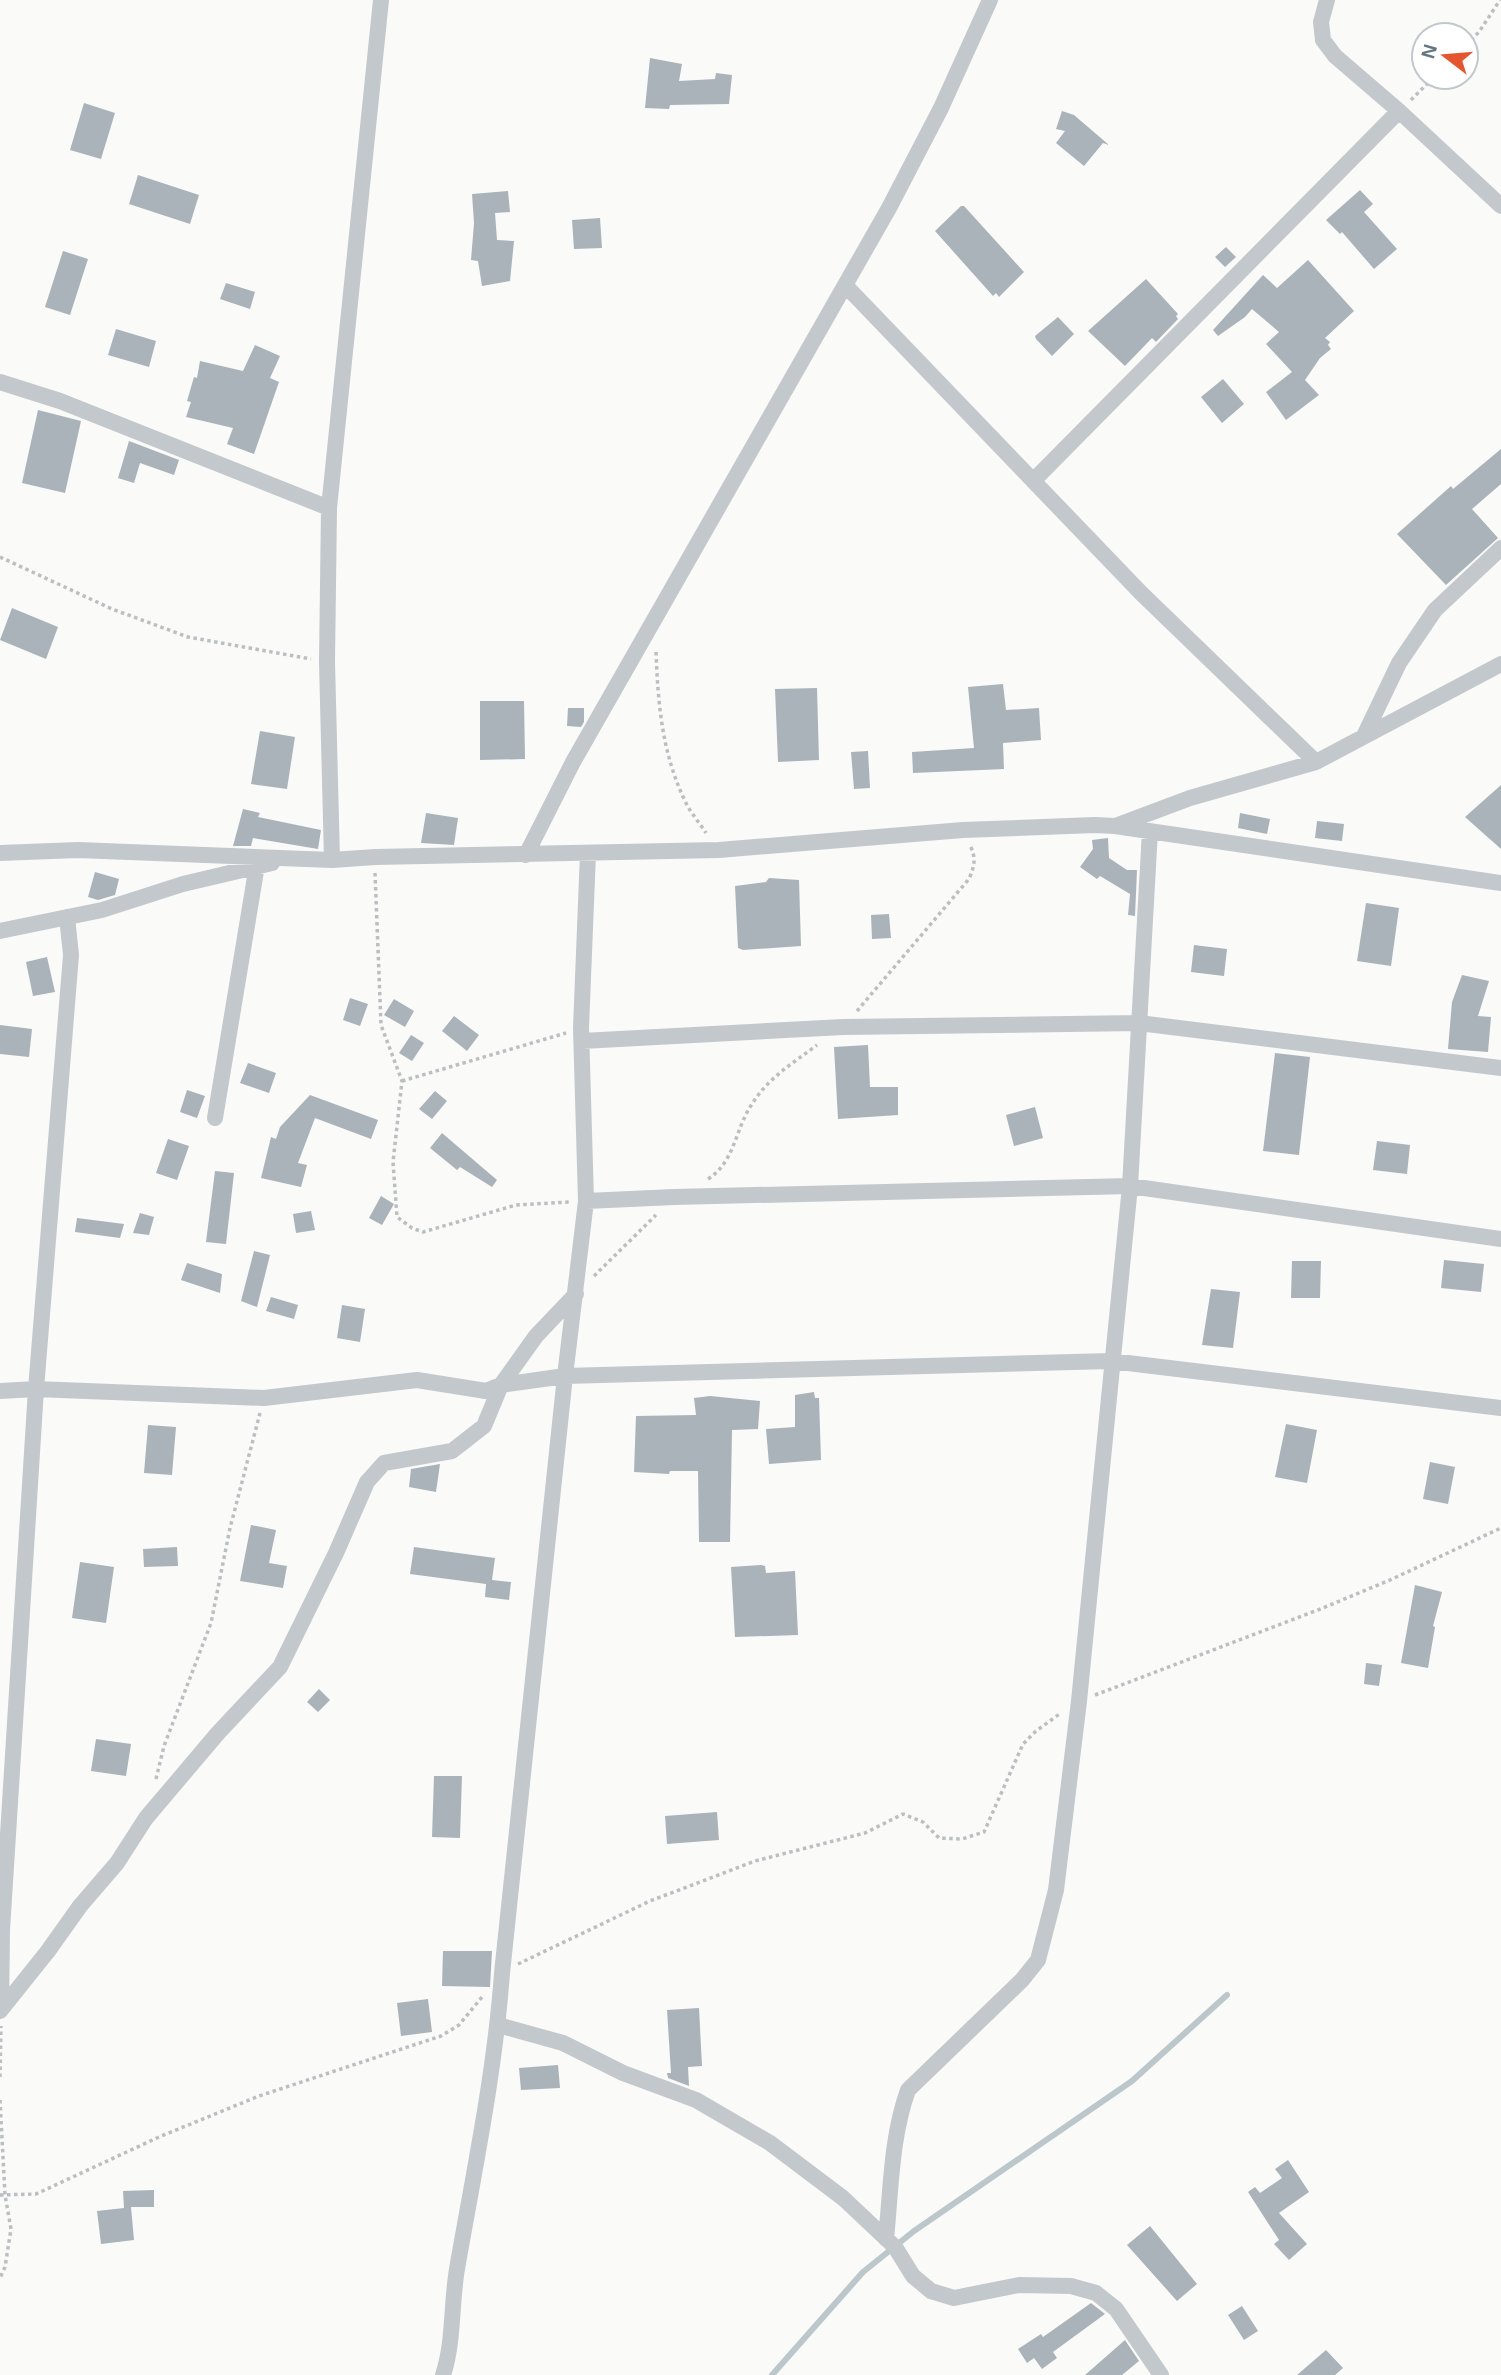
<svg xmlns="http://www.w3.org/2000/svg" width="1501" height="2375" font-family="Helvetica,sans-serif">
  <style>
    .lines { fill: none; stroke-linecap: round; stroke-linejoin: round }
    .stream { stroke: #bbc7cb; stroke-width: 6 }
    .building { fill: #aab3b9 }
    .path { stroke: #bbbfc2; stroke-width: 3.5; stroke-dasharray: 3.5 3.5; stroke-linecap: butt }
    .street { stroke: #c3c8cc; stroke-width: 16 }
  </style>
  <rect width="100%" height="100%" fill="#fafaf8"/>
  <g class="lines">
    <path class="stream" d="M 772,2375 L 863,2272 L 914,2231 L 1132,2081 L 1227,1995"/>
  </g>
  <path class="building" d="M 650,58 L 682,64 L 679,81 L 715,79 L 716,73 L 732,75 L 729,104 L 670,105 L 669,109 L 645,108 Z
    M 84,103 L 115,113 L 101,159 L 70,150 Z
    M 1062,111 L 1074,115 L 1109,145 L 1103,143 L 1084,166 L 1056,143 L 1065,131 L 1056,129 Z
    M 138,175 L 199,195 L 190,224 L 129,204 Z
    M 1360,190 L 1373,204 L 1364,212 L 1397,249 L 1374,269 L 1342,232 L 1340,234 L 1326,220 Z
    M 508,191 L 510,212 L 495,213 L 497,240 L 514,241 L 510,281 L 482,286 L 478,261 L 471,260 L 474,223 L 472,194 Z
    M 961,206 L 964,206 L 1024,272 L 999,297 L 996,293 L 993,296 L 935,231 Z
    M 600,218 L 602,248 L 574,249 L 572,220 Z
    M 1226,247 L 1236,257 L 1225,267 L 1215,257 Z
    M 63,251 L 88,259 L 70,315 L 45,307 Z
    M 1308,260 L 1354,311 L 1325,338 L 1330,342 L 1328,345 L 1331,349 L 1320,358 L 1305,380 L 1319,395 L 1286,420 L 1266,392 L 1292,372 L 1266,344 L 1279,332 L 1252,309 L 1245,317 L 1218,336 L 1213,330 L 1263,275 L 1277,288 Z
    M 1146,279 L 1178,314 L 1176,316 L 1178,319 L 1156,342 L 1152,338 L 1125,366 L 1088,331 Z
    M 226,283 L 255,292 L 250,309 L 220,299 Z
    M 1058,317 L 1074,334 L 1052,356 L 1036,339 L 1035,336 Z
    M 116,329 L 156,341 L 149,367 L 108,355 Z
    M 255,345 L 280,356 L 270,378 L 279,382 L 254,454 L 227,444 L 233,428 L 186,417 L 191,402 L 187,401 L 194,377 L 197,378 L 200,361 L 243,371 Z
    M 1223,379 L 1244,404 L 1222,423 L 1201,397 Z
    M 38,410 L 81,421 L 65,493 L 22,483 Z
    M 129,441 L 179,460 L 174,475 L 140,463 L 134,483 L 118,478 Z
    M 1501,449 L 1501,484 L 1472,509 L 1498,538 L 1446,585 L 1397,534 L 1451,486 L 1453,489 Z
    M 12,608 L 58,627 L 46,659 L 0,640 Z
    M 1003,684 L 1006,710 L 1039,708 L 1041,740 L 1003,743 L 1004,769 L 913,773 L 912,752 L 974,748 L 968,687 Z
    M 817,688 L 819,760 L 778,762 L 775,689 Z
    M 480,701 L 524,701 L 525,759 L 480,760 Z
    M 568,708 L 584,708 L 584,722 L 581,727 L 567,726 Z
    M 260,731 L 295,737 L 287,789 L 251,784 Z
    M 868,751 L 870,788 L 854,789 L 851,752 Z
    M 1501,785 L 1501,849 L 1465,817 Z
    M 243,809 L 260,813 L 258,817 L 321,830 L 318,849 L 253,838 L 251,846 L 233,846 Z
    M 426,813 L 458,818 L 454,845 L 421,843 Z
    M 1240,813 L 1270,819 L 1267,834 L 1238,828 Z
    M 1317,821 L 1344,824 L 1342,841 L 1315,838 Z
    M 1108,838 L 1109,858 L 1127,870 L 1137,870 L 1135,916 L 1128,915 L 1130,894 L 1100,876 L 1097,879 L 1080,867 L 1093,849 L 1092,840 Z
    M 95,872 L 119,879 L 115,895 L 98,900 L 88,897 Z
    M 769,878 L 799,880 L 801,946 L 743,950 L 738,948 L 735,886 L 766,882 Z
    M 1366,903 L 1399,908 L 1391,966 L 1357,961 Z
    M 889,914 L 891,938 L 872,939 L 871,915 Z
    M 1194,945 L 1227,949 L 1224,976 L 1191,972 Z
    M 47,957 L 55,992 L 33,996 L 26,962 Z
    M 1462,975 L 1489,981 L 1478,1016 L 1491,1017 L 1488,1052 L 1448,1049 L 1452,1002 Z
    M 350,998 L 368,1004 L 360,1026 L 343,1020 Z
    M 394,999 L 414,1011 L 405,1027 L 384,1015 Z
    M 454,1016 L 479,1035 L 467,1051 L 442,1031 Z
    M 0,1025 L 32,1029 L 29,1057 L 0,1054 Z
    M 411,1035 L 424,1043 L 412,1061 L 399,1053 Z
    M 868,1045 L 870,1087 L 898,1087 L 898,1115 L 838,1119 L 834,1047 Z
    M 1275,1053 L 1310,1057 L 1299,1155 L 1263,1151 Z
    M 248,1063 L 276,1073 L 269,1093 L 240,1083 Z
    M 187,1090 L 205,1096 L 197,1118 L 180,1112 Z
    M 435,1091 L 447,1101 L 432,1119 L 419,1109 Z
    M 310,1095 L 378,1120 L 371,1139 L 315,1118 L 298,1163 L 307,1165 L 301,1187 L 261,1178 L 271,1137 L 276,1139 L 280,1127 Z
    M 1035,1107 L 1043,1138 L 1014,1146 L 1006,1115 Z
    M 442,1133 L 497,1180 L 492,1187 L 460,1167 L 457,1170 L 430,1148 Z
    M 168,1139 L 189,1146 L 177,1180 L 156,1173 Z
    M 1377,1141 L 1410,1145 L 1407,1174 L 1373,1170 Z
    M 215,1171 L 234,1173 L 226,1244 L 206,1242 Z
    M 381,1196 L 394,1204 L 382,1225 L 369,1218 Z
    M 311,1211 L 315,1230 L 296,1233 L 293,1214 Z
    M 140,1213 L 154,1217 L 149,1235 L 133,1233 Z
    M 77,1218 L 124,1224 L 120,1238 L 75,1232 Z
    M 254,1251 L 270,1255 L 257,1307 L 241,1301 Z
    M 1444,1260 L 1484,1264 L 1481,1292 L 1441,1288 Z
    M 1292,1261 L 1321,1261 L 1320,1298 L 1291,1298 Z
    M 187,1263 L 222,1274 L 220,1293 L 181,1280 Z
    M 1211,1289 L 1240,1292 L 1233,1348 L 1202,1345 Z
    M 271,1297 L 298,1305 L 294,1319 L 266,1311 Z
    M 342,1305 L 365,1309 L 360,1342 L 337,1338 Z
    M 814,1392 L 815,1398 L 819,1398 L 821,1460 L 769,1464 L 766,1429 L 795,1427 L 795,1395 Z
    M 710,1396 L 760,1401 L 758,1429 L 732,1430 L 730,1542 L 699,1542 L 698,1471 L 670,1471 L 669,1474 L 634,1472 L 636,1416 L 696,1415 L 694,1398 Z
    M 1286,1424 L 1317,1430 L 1307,1483 L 1275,1477 Z
    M 148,1425 L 176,1427 L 172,1475 L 144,1473 Z
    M 1430,1462 L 1455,1467 L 1448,1504 L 1423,1499 Z
    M 440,1464 L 436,1492 L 409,1487 L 411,1469 Z
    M 251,1525 L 276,1530 L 269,1563 L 287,1566 L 283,1588 L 240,1581 Z
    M 177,1547 L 178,1566 L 144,1567 L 143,1549 Z
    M 414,1547 L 495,1558 L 492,1580 L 511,1582 L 509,1600 L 485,1597 L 486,1584 L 410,1574 Z
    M 80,1562 L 114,1567 L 106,1623 L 72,1618 Z
    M 761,1565 L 765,1566 L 766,1573 L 795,1571 L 798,1635 L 735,1637 L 731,1567 Z
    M 1415,1585 L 1442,1592 L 1433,1626 L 1435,1627 L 1428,1668 L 1401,1663 Z
    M 1366,1663 L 1382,1665 L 1379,1686 L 1364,1684 Z
    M 319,1689 L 330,1700 L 318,1712 L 307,1702 Z
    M 96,1739 L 131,1744 L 126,1776 L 91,1771 Z
    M 434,1776 L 462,1776 L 460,1838 L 432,1837 Z
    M 717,1812 L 719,1840 L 667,1844 L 665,1816 Z
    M 443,1951 L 492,1951 L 490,1987 L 442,1986 Z
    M 428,1999 L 432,2032 L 401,2036 L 397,2003 Z
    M 699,2008 L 702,2066 L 688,2067 L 689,2086 L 668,2078 L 667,2073 L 671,2073 L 667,2010 Z
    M 558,2065 L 560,2088 L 521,2090 L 519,2068 Z
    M 1288,2160 L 1309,2192 L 1279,2213 L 1307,2244 L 1289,2260 L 1274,2244 L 1279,2240 L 1248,2192 L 1255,2187 L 1260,2193 L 1282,2178 L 1275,2169 Z
    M 154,2190 L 154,2207 L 131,2207 L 134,2240 L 101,2244 L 97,2211 L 124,2208 L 123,2191 Z
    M 1150,2226 L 1197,2284 L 1177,2301 L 1127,2245 Z
    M 1091,2303 L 1105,2314 L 1053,2352 L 1057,2358 L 1042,2369 L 1034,2358 L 1027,2363 L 1018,2349 L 1041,2334 L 1043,2337 Z
    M 1242,2306 L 1258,2331 L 1244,2340 L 1228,2315 Z
    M 1125,2340 L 1139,2361 L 1122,2375 L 1085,2375 Z
    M 1326,2350 L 1343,2368 L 1335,2375 L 1297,2375 Z"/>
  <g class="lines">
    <path class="path" d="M 1466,45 L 1479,32 L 1500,0
      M 1411,100 L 1434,77
      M 0,557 L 112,609 L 188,637 L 311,659
      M 656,652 C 658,704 662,753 685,801 C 690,812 699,822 706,833
      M 375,873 L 381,1025 L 402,1081 L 393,1162 L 397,1217 L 412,1228 L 423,1232 L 516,1205 L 569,1202
      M 857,1011 L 969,879 C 975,865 976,858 970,845
      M 402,1081 L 566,1033
      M 708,1179 C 735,1162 735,1129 752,1104 C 769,1077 792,1064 817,1045
      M 594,1276 L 656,1215
      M 1095,1695 L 1318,1610 L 1390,1580 L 1501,1528
      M 156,1779 L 164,1746 L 211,1623 L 230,1528 L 260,1413
      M 518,1964 L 650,1901 L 755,1861 L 865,1833 L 903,1814 L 923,1822 L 939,1838 L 962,1839 L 984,1832 L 1023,1744 L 1036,1731 L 1061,1713
      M 0,2077 L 1,2026
      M 0,2100 L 5,2195 L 11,2229 L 5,2267 L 0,2278
      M 0,2195 L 36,2194 L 159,2137 L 259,2096 L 441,2036 L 459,2025 L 482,1997"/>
    <path class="street" d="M 1327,0 L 1321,22 L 1323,40 L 1335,56 L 1399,111 L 1501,206
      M 845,285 L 1141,593 L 1316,762
      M 0,382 L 60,401 L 329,508
      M 1033,481 L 1399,111
      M 1364,736 L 1399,663 L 1435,610 L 1501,548
      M 1118,825 L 1190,798 L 1316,762 L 1501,664
      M 0,853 L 78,850 L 332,860 L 375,857 L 719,850 L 963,830 L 1095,825 L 1115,826 L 1501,883
      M 526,855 L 573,762 L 889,208 L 941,108 L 990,0
      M 332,860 L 327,662 L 329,508 L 381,0
      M 0,931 L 102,910 L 183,884 L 272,863
      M 582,1041 L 843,1027 L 1139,1023 L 1501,1068
      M 215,1118 L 258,859
      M 586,1201 L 674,1197 L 1130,1186 L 1501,1239
      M 0,1391 L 36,1389 L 264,1398 L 417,1380 L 486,1391 L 501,1385 L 565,1376 L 1111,1361 L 1501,1408
      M 1,2009 L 2,1930 L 36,1389 L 71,955 L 67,917
      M 0,2011 L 48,1951 L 80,1906 L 117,1863 L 146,1818 L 218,1733 L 280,1667 L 336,1553 L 367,1482 L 384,1463 L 452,1451 L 484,1426 L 501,1385 L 536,1336 L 576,1294
      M 498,2025 L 563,2043 L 623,2073 L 696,2100 L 770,2143 L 843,2198 L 895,2247 L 913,2276 L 931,2291 L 954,2298 L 1019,2285 L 1071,2286 L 1096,2293 L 1116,2309 L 1161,2375
      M 886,2239 C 891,2190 891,2137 908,2090 L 1022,1980 L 1038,1960 L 1056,1890 L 1079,1701 L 1130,1186 L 1150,831
      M 443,2375 C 454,2342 451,2304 457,2269 C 474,2171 495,2072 502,1973 L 565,1376 L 586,1201 L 581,1028 L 588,853"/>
  </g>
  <g transform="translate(1445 56) rotate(286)"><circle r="33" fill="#ffffff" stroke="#c1c8cd" stroke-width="2"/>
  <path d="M0-5L12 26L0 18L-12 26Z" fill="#e4572e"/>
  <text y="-10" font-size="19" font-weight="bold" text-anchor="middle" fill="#657683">N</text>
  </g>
</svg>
